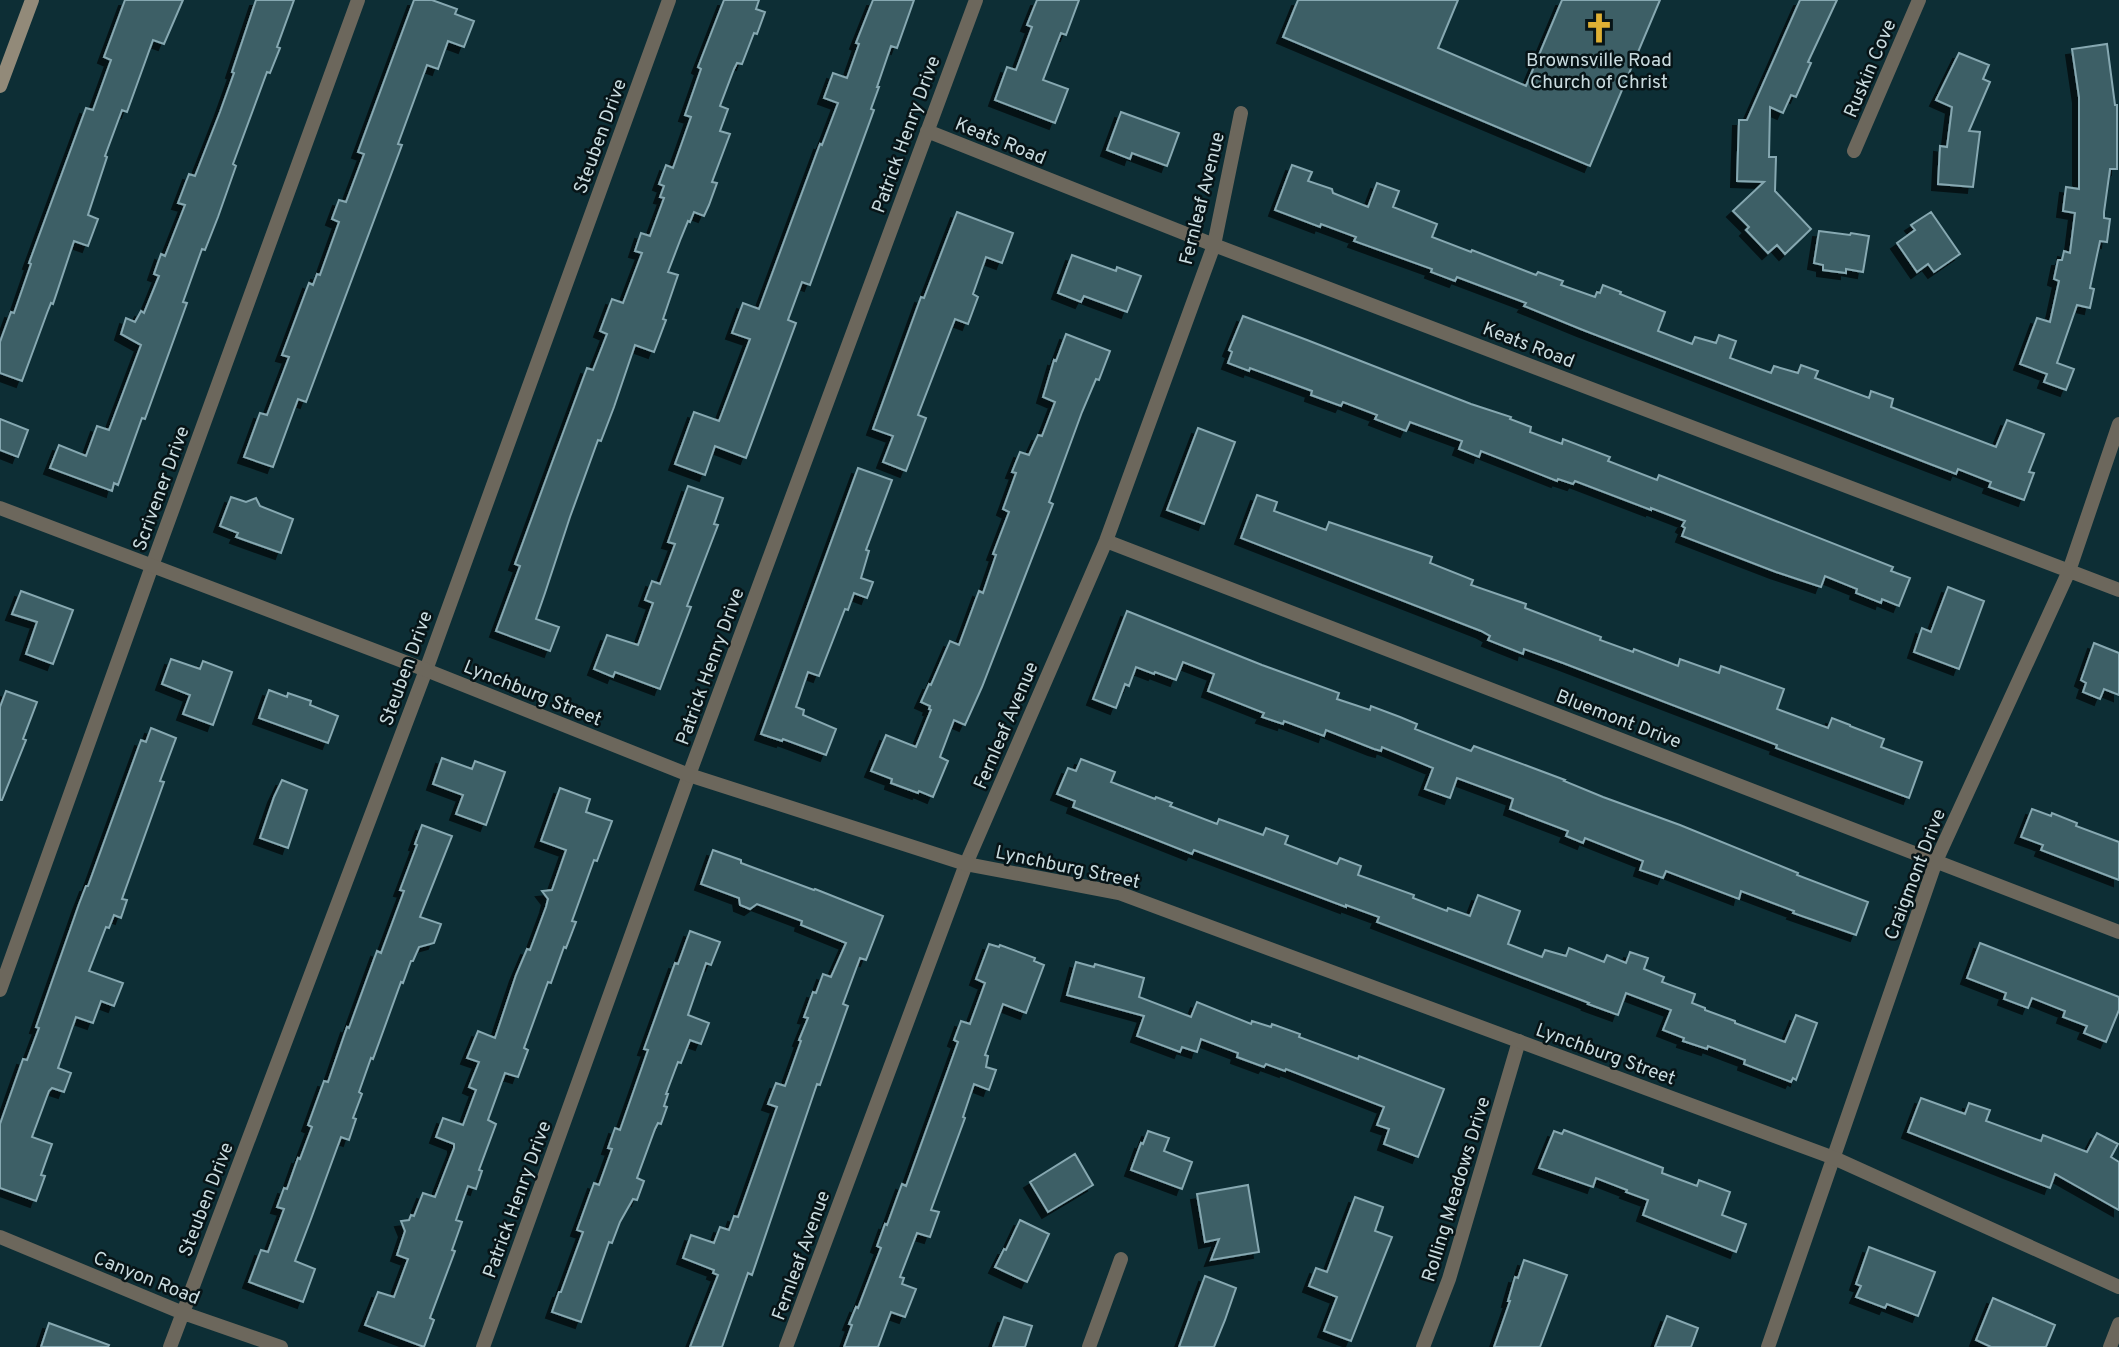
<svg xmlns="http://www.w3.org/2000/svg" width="2119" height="1347" font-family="Overpass,sans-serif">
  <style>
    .building { fill: #3e5f66; stroke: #86a8b1; stroke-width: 2; filter: url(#shadow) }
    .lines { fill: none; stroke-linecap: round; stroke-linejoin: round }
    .minor { stroke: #6c675c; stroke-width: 14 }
    .tertiary { stroke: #6c675c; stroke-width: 14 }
    .secondary { stroke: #928a79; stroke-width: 14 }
    .labels { text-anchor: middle; stroke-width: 5; stroke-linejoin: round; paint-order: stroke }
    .poi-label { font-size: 19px; fill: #cadce0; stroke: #071417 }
    .street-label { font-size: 19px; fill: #cadce0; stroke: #071417 }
  </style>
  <defs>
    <filter id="shadow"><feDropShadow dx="-6" dy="6" stdDeviation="0" flood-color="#0009"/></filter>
  </defs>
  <rect width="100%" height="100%" fill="#0d2e35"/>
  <path class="building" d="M 125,0 L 183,0 L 164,44 L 153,40 L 127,112 L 122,110 L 105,156 L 107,157 L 88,215 L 98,219 L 88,246 L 74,241 L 53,304 L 51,303 L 47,313 L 22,381 L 0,373 L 0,342 L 11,312 L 14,313 L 31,264 L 29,263 L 86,108 L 93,110 L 111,60 L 104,57 Z
    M 256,0 L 294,0 L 277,47 L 280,48 L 270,73 L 267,72 L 233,164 L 236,166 L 218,217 L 205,250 L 202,249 L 183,302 L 187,303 L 145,419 L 142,418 L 118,485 L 114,483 L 112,491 L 50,468 L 59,445 L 86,456 L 97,426 L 109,430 L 141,345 L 121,334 L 126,318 L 135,322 L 141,311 L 144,313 L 159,276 L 154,274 L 161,254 L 165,256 L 185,205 L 178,203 L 189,174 L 195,176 L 220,112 L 234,73 L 232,72 Z
    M 414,0 L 432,0 L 457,9 L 455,14 L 474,21 L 464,47 L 448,41 L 438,69 L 427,65 L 398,144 L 402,145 L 306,402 L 298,399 L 273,467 L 244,457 L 260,413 L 267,415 L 289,357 L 282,355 L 309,283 L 313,285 L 317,274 L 320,275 L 339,222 L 332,219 L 339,200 L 346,202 L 364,154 L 358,152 Z
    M 724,0 L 759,0 L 756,9 L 765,12 L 757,34 L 754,33 L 742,64 L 737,63 L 734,69 L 720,106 L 728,109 L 720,131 L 730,134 L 712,182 L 717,183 L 709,205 L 704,216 L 694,212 L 690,222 L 688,221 L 681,238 L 668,272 L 678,275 L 663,319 L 666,320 L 654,352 L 635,345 L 614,407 L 601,441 L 598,440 L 570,517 L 545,593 L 536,619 L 559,627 L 550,651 L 496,631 L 520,566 L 515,564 L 553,460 L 587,368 L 593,370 L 607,334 L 600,331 L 612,299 L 623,303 L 642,253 L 635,251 L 641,233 L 650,236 L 664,198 L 660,197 L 664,186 L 659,184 L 666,165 L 673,168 L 691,117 L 685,115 L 701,69 L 698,67 Z
    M 873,0 L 914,0 L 897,48 L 891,46 L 877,87 L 879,87 L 871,109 L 874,110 L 810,285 L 802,282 L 788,320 L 796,323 L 746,458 L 715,446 L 705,475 L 675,464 L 694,412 L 719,421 L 750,339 L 732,333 L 743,303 L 759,309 L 820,144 L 822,145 L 838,103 L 824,98 L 833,73 L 847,78 L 859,44 L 856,43 Z
    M 1037,0 L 1079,0 L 1066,35 L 1061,33 L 1043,80 L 1068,89 L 1055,123 L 995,100 L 1007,67 L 1016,70 L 1032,27 L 1027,25 Z
    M 1298,0 L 1458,0 L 1438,48 L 1526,86 L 1562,0 L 1660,0 L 1590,166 L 1283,37 Z
    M 1800,0 L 1837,0 L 1808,62 L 1811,63 L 1796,97 L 1791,95 L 1783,113 L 1770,107 L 1769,157 L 1776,157 L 1775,191 L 1811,229 L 1785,254 L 1777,245 L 1768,253 L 1746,230 L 1749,227 L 1733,211 L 1764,182 L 1737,181 L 1739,120 L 1747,120 Z
    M 2107,44 L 2115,105 L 2117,105 L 2117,169 L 2110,169 L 2104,212 L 2104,218 L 2110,219 L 2107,242 L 2100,241 L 2090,288 L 2094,289 L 2090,308 L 2077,305 L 2057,363 L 2074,369 L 2066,390 L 2044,382 L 2047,374 L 2020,364 L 2037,318 L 2050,322 L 2059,281 L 2054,279 L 2058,260 L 2062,260 L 2064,251 L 2070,253 L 2075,213 L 2063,211 L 2066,187 L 2079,189 L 2079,97 L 2072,49 Z
    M 1959,53 L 1989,65 L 1983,79 L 1990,82 L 1969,131 L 1980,132 L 1973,187 L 1938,184 L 1940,146 L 1947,147 L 1952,107 L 1936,100 Z
    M 1121,112 L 1179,133 L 1167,166 L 1132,153 L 1130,159 L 1107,150 Z
    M 1292,165 L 1312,172 L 1308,181 L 1332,189 L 1333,193 L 1368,207 L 1377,183 L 1399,191 L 1393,207 L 1437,224 L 1432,237 L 1471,252 L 1472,250 L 1536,275 L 1538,272 L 1563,281 L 1561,285 L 1595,297 L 1597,292 L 1600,293 L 1603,285 L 1621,292 L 1620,294 L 1665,312 L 1658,331 L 1692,344 L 1695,337 L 1716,343 L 1719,335 L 1736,341 L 1730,358 L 1771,373 L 1774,366 L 1798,373 L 1801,365 L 1818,371 L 1815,378 L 1869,398 L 1871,391 L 1893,399 L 1891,407 L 1996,447 L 2007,420 L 2044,434 L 2029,472 L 2034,473 L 2024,500 L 1989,487 L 1991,482 L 1958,469 L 1956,474 L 1930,464 L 1583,330 L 1524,306 L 1526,303 L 1457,277 L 1455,281 L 1431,272 L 1432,269 L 1354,241 L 1356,237 L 1321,224 L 1320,227 L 1275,210 Z
    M 957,212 L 1013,233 L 1002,263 L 986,257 L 973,294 L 978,297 L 968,324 L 955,319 L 918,415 L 926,418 L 906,471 L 883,462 L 893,436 L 873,429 L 921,297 L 924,298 Z
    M 1931,212 L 1960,254 L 1934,272 L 1928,264 L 1917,272 L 1897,243 L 1915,230 L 1911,225 Z
    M 1819,231 L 1850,235 L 1851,233 L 1869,236 L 1863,272 L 1846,269 L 1846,273 L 1823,270 L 1823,265 L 1814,263 Z
    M 1072,255 L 1116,271 L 1117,267 L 1141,276 L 1127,312 L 1084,296 L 1081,302 L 1058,293 Z
    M 1243,316 L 1307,340 L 1471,404 L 1511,417 L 1510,419 L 1531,427 L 1530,432 L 1562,444 L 1563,439 L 1610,457 L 1608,461 L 1657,480 L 1659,475 L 1893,567 L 1891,571 L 1910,578 L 1899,606 L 1882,599 L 1881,603 L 1856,593 L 1857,589 L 1825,576 L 1821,587 L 1776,572 L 1682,536 L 1685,528 L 1682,526 L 1685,521 L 1651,508 L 1651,510 L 1575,481 L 1573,484 L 1558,479 L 1557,481 L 1481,451 L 1479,457 L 1459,449 L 1462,441 L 1410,422 L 1406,431 L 1375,419 L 1377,415 L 1343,402 L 1341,406 L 1311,395 L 1312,391 L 1250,368 L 1249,371 L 1228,363 L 1232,352 L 1229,350 Z
    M 1066,334 L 1110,351 L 1099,380 L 1096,379 L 1082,412 L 1049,502 L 1053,504 L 982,687 L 965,725 L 954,720 L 940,757 L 948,761 L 933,797 L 919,791 L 918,793 L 891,783 L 892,779 L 871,771 L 886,735 L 916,747 L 931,710 L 929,709 L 930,706 L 921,702 L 929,684 L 931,685 L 950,641 L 959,645 L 979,591 L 983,593 L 996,555 L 993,554 L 1009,512 L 1003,509 L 1016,473 L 1012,472 L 1020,452 L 1029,455 L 1038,435 L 1042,436 L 1055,402 L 1043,397 L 1054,360 L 1056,361 Z
    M 0,419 L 28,430 L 18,457 L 0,450 Z
    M 1198,428 L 1235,442 L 1204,524 L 1167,510 Z
    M 858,468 L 892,480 L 866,550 L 869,551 L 861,578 L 873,582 L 867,598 L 854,593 L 848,610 L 845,609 L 819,676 L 808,672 L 796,707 L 804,710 L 803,715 L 836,729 L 826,755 L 783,739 L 782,741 L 761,734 Z
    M 688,486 L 723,498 L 714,524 L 718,525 L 687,606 L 691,607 L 660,689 L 615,672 L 613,677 L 594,669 L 607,635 L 638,645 L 653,603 L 645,600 L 652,581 L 660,584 L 675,544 L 668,542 Z
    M 1257,495 L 1277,502 L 1274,511 L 1326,530 L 1329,522 L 1432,557 L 1430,563 L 1473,580 L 1471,585 L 1526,604 L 1525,608 L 1601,637 L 1600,640 L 1633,652 L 1634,649 L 1678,666 L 1680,659 L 1719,673 L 1721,666 L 1784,689 L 1777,709 L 1828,728 L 1832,718 L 1850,725 L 1850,726 L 1884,739 L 1881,747 L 1922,762 L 1909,798 L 1776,748 L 1777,745 L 1563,663 L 1524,649 L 1523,654 L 1488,640 L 1490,636 L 1481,631 L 1241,538 Z
    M 231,497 L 246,502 L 256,498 L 260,506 L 293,519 L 281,553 L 236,537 L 238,533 L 220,526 Z
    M 1948,587 L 1984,601 L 1959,669 L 1914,652 L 1922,628 L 1931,632 Z
    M 21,591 L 73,610 L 53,664 L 26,654 L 37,622 L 12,614 Z
    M 1127,611 L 1262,665 L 1339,693 L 1337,699 L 1370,710 L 1371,706 L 1400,717 L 1417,724 L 1415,729 L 1471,751 L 1474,746 L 1565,780 L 1564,781 L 1603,797 L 1680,825 L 1798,873 L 1797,875 L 1868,902 L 1856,935 L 1793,913 L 1794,911 L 1741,891 L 1739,899 L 1666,871 L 1663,878 L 1640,870 L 1643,861 L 1585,838 L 1583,843 L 1566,836 L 1568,831 L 1510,809 L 1513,799 L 1511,798 L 1457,778 L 1450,798 L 1425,789 L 1433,768 L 1382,747 L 1381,751 L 1374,749 L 1326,730 L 1324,736 L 1284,721 L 1283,724 L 1262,717 L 1264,713 L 1208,691 L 1214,674 L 1183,662 L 1176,680 L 1155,672 L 1154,674 L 1136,667 L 1129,686 L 1125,684 L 1116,708 L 1093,699 Z
    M 2094,643 L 2119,653 L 2119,695 L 2104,689 L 2100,699 L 2083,692 L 2086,683 L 2081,680 Z
    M 171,659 L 200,669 L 203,661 L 232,672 L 213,725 L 183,714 L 190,695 L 162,684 Z
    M 269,690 L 287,697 L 288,693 L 311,701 L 310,705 L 338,716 L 328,743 L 259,718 Z
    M 6,691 L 37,702 L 23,739 L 26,740 L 2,800 L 0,800 L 0,707 Z
    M 151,728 L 176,738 L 160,781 L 164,782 L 122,899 L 127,900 L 121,918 L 114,915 L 109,928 L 106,927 L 89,971 L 123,983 L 114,1006 L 101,1001 L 93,1023 L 76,1017 L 58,1068 L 71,1073 L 64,1092 L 52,1088 L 49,1091 L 32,1137 L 52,1144 L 41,1175 L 45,1176 L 36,1201 L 0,1188 L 0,1124 L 23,1059 L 27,1060 L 39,1028 L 36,1027 L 79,904 L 86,886 L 88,886 L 141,740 L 146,742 Z
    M 442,758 L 472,769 L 475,761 L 505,772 L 486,825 L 456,814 L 463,795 L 433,784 Z
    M 1081,759 L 1115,772 L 1111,782 L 1155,799 L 1156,797 L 1172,803 L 1170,806 L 1217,824 L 1219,819 L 1263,835 L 1266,828 L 1288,836 L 1285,844 L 1337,864 L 1340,858 L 1361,866 L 1358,875 L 1414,895 L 1413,898 L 1447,911 L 1448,908 L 1470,916 L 1478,895 L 1520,911 L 1508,944 L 1542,957 L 1545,950 L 1566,956 L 1569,948 L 1604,962 L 1607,955 L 1626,963 L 1630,952 L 1648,958 L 1644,969 L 1664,977 L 1662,982 L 1695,994 L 1692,1003 L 1705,1008 L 1705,1010 L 1735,1021 L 1735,1023 L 1785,1042 L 1796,1015 L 1817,1023 L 1796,1080 L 1793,1078 L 1791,1082 L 1744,1064 L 1745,1060 L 1708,1046 L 1707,1049 L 1683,1041 L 1684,1038 L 1663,1030 L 1671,1010 L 1626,993 L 1618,1015 L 1588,1004 L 1589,1003 L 1377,922 L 1379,917 L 1346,905 L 1346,907 L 1194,850 L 1192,854 L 1073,807 L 1075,801 L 1057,794 L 1068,768 L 1076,771 Z
    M 282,780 L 307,790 L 288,848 L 260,838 L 274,797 Z
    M 560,788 L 590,799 L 586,812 L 612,821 L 597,861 L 594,860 L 572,921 L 576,922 L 566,948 L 564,947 L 551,983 L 548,982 L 524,1048 L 528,1050 L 518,1077 L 505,1073 L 488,1120 L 496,1124 L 479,1170 L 482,1171 L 476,1189 L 468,1186 L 456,1220 L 462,1222 L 452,1250 L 455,1251 L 430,1318 L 434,1320 L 424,1347 L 365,1325 L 378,1292 L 394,1297 L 408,1259 L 397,1255 L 405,1231 L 401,1221 L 409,1220 L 411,1215 L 414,1216 L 423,1193 L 435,1197 L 454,1148 L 454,1144 L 436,1137 L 443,1118 L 463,1125 L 476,1090 L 469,1087 L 479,1062 L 467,1058 L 478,1031 L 495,1038 L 516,975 L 527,949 L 530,950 L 546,907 L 548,899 L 542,891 L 552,890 L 566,850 L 541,841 Z
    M 2032,809 L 2051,816 L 2052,813 L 2077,823 L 2076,826 L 2119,842 L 2119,880 L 2041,850 L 2043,845 L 2021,837 Z
    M 422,825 L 452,836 L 420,917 L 441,924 L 434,943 L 419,947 L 413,961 L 411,961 L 403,983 L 401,982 L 373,1059 L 371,1058 L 359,1092 L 362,1094 L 353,1118 L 356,1119 L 349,1140 L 341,1137 L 311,1219 L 295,1261 L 315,1269 L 303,1302 L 249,1282 L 261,1250 L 268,1252 L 284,1209 L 277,1207 L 284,1188 L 287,1189 L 298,1158 L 300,1159 L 312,1127 L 308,1125 L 324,1081 L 328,1082 L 347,1027 L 349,1028 L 377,951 L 381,953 L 404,891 L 400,890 L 417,845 L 415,844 Z
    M 713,850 L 741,860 L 741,863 L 814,890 L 815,889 L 883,916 L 866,960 L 860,958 L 843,1004 L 848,1006 L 820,1085 L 817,1084 L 752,1275 L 748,1273 L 722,1347 L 690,1347 L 718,1275 L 713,1273 L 714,1270 L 683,1258 L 691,1235 L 714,1243 L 720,1227 L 729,1230 L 734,1216 L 738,1217 L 777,1107 L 768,1104 L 776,1083 L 785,1086 L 801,1041 L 799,1040 L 808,1018 L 804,1017 L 813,992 L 816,993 L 823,974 L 831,977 L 846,943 L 801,925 L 802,921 L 757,904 L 750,909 L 740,905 L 739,898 L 701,884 Z
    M 690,931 L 720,942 L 711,965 L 706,963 L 688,1015 L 709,1023 L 701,1044 L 690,1040 L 681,1063 L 678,1062 L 666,1094 L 668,1094 L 664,1106 L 667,1107 L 661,1124 L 658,1123 L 655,1129 L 637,1178 L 644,1181 L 637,1200 L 633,1199 L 620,1222 L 612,1243 L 609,1242 L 581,1322 L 552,1312 L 559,1292 L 561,1292 L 583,1232 L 577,1230 L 594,1183 L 599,1185 L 612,1149 L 608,1148 L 615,1128 L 620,1130 L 648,1050 L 644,1049 L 675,963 L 678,964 Z
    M 1980,943 L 2119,997 L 2119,1010 L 2106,1042 L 2084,1033 L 2087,1026 L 2063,1017 L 2065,1011 L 2032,998 L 2028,1008 L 2004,999 L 2006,993 L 1967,978 Z
    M 989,944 L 999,947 L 1000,945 L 1035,958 L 1034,961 L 1044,965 L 1026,1013 L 1003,1004 L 985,1055 L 988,1056 L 986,1067 L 996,1070 L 989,1090 L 974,1084 L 963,1117 L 965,1118 L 931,1210 L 939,1212 L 930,1237 L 917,1233 L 900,1277 L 904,1278 L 902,1284 L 916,1289 L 905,1317 L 891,1312 L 878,1347 L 844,1347 L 852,1325 L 849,1324 L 856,1307 L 858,1308 L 881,1248 L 877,1246 L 885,1224 L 887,1225 L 902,1184 L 906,1186 L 958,1042 L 954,1040 L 961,1021 L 970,1024 L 985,983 L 976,979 Z
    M 1076,962 L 1094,967 L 1095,964 L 1144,978 L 1139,997 L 1191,1017 L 1197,1002 L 1251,1024 L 1252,1021 L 1271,1027 L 1272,1024 L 1300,1034 L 1299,1037 L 1358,1059 L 1359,1056 L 1444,1089 L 1418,1157 L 1384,1144 L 1389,1129 L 1377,1125 L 1384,1107 L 1286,1069 L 1285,1071 L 1266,1064 L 1264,1067 L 1237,1057 L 1238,1053 L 1201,1039 L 1197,1052 L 1182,1047 L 1180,1052 L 1137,1036 L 1144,1016 L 1067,995 Z
    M 1921,1098 L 1965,1114 L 1969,1103 L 1990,1110 L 1986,1121 L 2041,1141 L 2043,1135 L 2087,1152 L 2097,1133 L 2118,1144 L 2111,1157 L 2119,1162 L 2119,1210 L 2055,1174 L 2050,1188 L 1908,1132 Z
    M 1564,1130 L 1663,1168 L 1662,1173 L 1697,1186 L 1699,1180 L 1730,1192 L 1722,1215 L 1746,1224 L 1736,1252 L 1643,1215 L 1648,1200 L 1626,1192 L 1627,1190 L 1596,1178 L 1593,1187 L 1539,1168 L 1554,1131 L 1562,1134 Z
    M 1148,1131 L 1169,1138 L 1164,1151 L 1192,1162 L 1182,1189 L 1131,1170 L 1141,1143 L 1143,1144 Z
    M 1075,1154 L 1093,1185 L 1048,1212 L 1030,1182 Z
    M 1248,1185 L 1259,1252 L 1211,1260 L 1219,1239 L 1205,1242 L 1197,1194 Z
    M 1355,1197 L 1383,1207 L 1375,1231 L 1392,1237 L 1351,1341 L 1324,1331 L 1337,1297 L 1309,1286 L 1316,1268 L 1327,1272 Z
    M 1020,1220 L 1049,1234 L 1027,1282 L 995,1267 L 1004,1249 L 1006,1250 Z
    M 1869,1247 L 1935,1272 L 1918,1316 L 1887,1304 L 1885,1308 L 1856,1297 L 1861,1286 L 1856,1284 Z
    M 1524,1260 L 1567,1275 L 1540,1347 L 1494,1347 L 1510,1301 L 1508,1301 L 1515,1277 L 1518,1278 Z
    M 1205,1276 L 1236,1288 L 1225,1320 L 1214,1347 L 1179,1347 Z
    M 1993,1298 L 2055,1325 L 2046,1347 L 1991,1347 L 1976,1340 Z
    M 1667,1316 L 1698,1328 L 1691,1347 L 1655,1347 Z
    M 1004,1317 L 1032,1326 L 1025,1347 L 993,1347 Z
    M 49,1323 L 109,1345 L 108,1347 L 41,1347 Z"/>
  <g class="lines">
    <path class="minor" d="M 927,131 L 1214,245 L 2119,590
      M 1854,151 L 1919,0
      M 1106,541 L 2119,932
      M 0,990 L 152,566 L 358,0
      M 0,1237 L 183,1313 L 281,1347
      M 170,1347 L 426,670 L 669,0
      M 483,1347 L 689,775 L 976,0
      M 786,1347 L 966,864 L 1106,541 L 1214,245 L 1241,113
      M 1089,1347 L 1121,1259
      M 1423,1347 L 1449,1279 L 1519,1041
      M 1768,1347 L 1936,861 L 2069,571 L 2119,424
      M 2110,1347 L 2119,1324"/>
    <path class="tertiary" d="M 0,508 L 426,670 L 689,775 L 966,864 L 1119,893 L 1834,1158 L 2119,1287"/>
    <path class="secondary" d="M 0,86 L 32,0"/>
  </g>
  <defs>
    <g id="church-bare" transform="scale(2.415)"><path d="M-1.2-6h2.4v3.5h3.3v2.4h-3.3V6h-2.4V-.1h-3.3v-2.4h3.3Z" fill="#dfb034" stroke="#071417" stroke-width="2.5" paint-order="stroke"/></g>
  </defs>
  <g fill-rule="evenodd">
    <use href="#church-bare" x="1599" y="28"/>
  </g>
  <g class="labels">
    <g class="poi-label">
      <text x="1599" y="66">Brownsville Road<tspan x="1599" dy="22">Church of Christ</tspan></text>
    </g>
    <g class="street-label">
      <text transform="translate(1869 68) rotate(-67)" y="7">Ruskin Cove</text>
      <text transform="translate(905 134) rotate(-70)" y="7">Patrick Henry Drive</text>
      <text transform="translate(599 136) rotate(-70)" y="7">Steuben Drive</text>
      <text transform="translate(1001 140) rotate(22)" y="7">Keats Road</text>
      <text transform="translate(1201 198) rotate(-76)" y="7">Fernleaf Avenue</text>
      <text transform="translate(1529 344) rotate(21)" y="7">Keats Road</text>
      <text transform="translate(160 488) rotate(-70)" y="7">Scrivener Drive</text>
      <text transform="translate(709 666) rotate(-70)" y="7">Patrick Henry Drive</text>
      <text transform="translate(405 668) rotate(-70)" y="7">Steuben Drive</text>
      <text transform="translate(533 692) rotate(22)" y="7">Lynchburg Street</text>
      <text transform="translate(1619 718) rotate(21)" y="7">Bluemont Drive</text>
      <text transform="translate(1005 725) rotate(-67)" y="7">Fernleaf Avenue</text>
      <text transform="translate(1068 866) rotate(12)" y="7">Lynchburg Street</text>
      <text transform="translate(1914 874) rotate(-69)" y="7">Craigmont Drive</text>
      <text transform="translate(1606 1053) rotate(20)" y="7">Lynchburg Street</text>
      <text transform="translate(1455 1189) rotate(-73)" y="7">Rolling Meadows Drive</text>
      <text transform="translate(205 1199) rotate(-69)" y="7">Steuben Drive</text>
      <text transform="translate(516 1199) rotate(-70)" y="7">Patrick Henry Drive</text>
      <text transform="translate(800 1255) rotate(-70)" y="7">Fernleaf Avenue</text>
      <text transform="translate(147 1277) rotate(22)" y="7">Canyon Road</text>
    </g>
  </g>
</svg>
